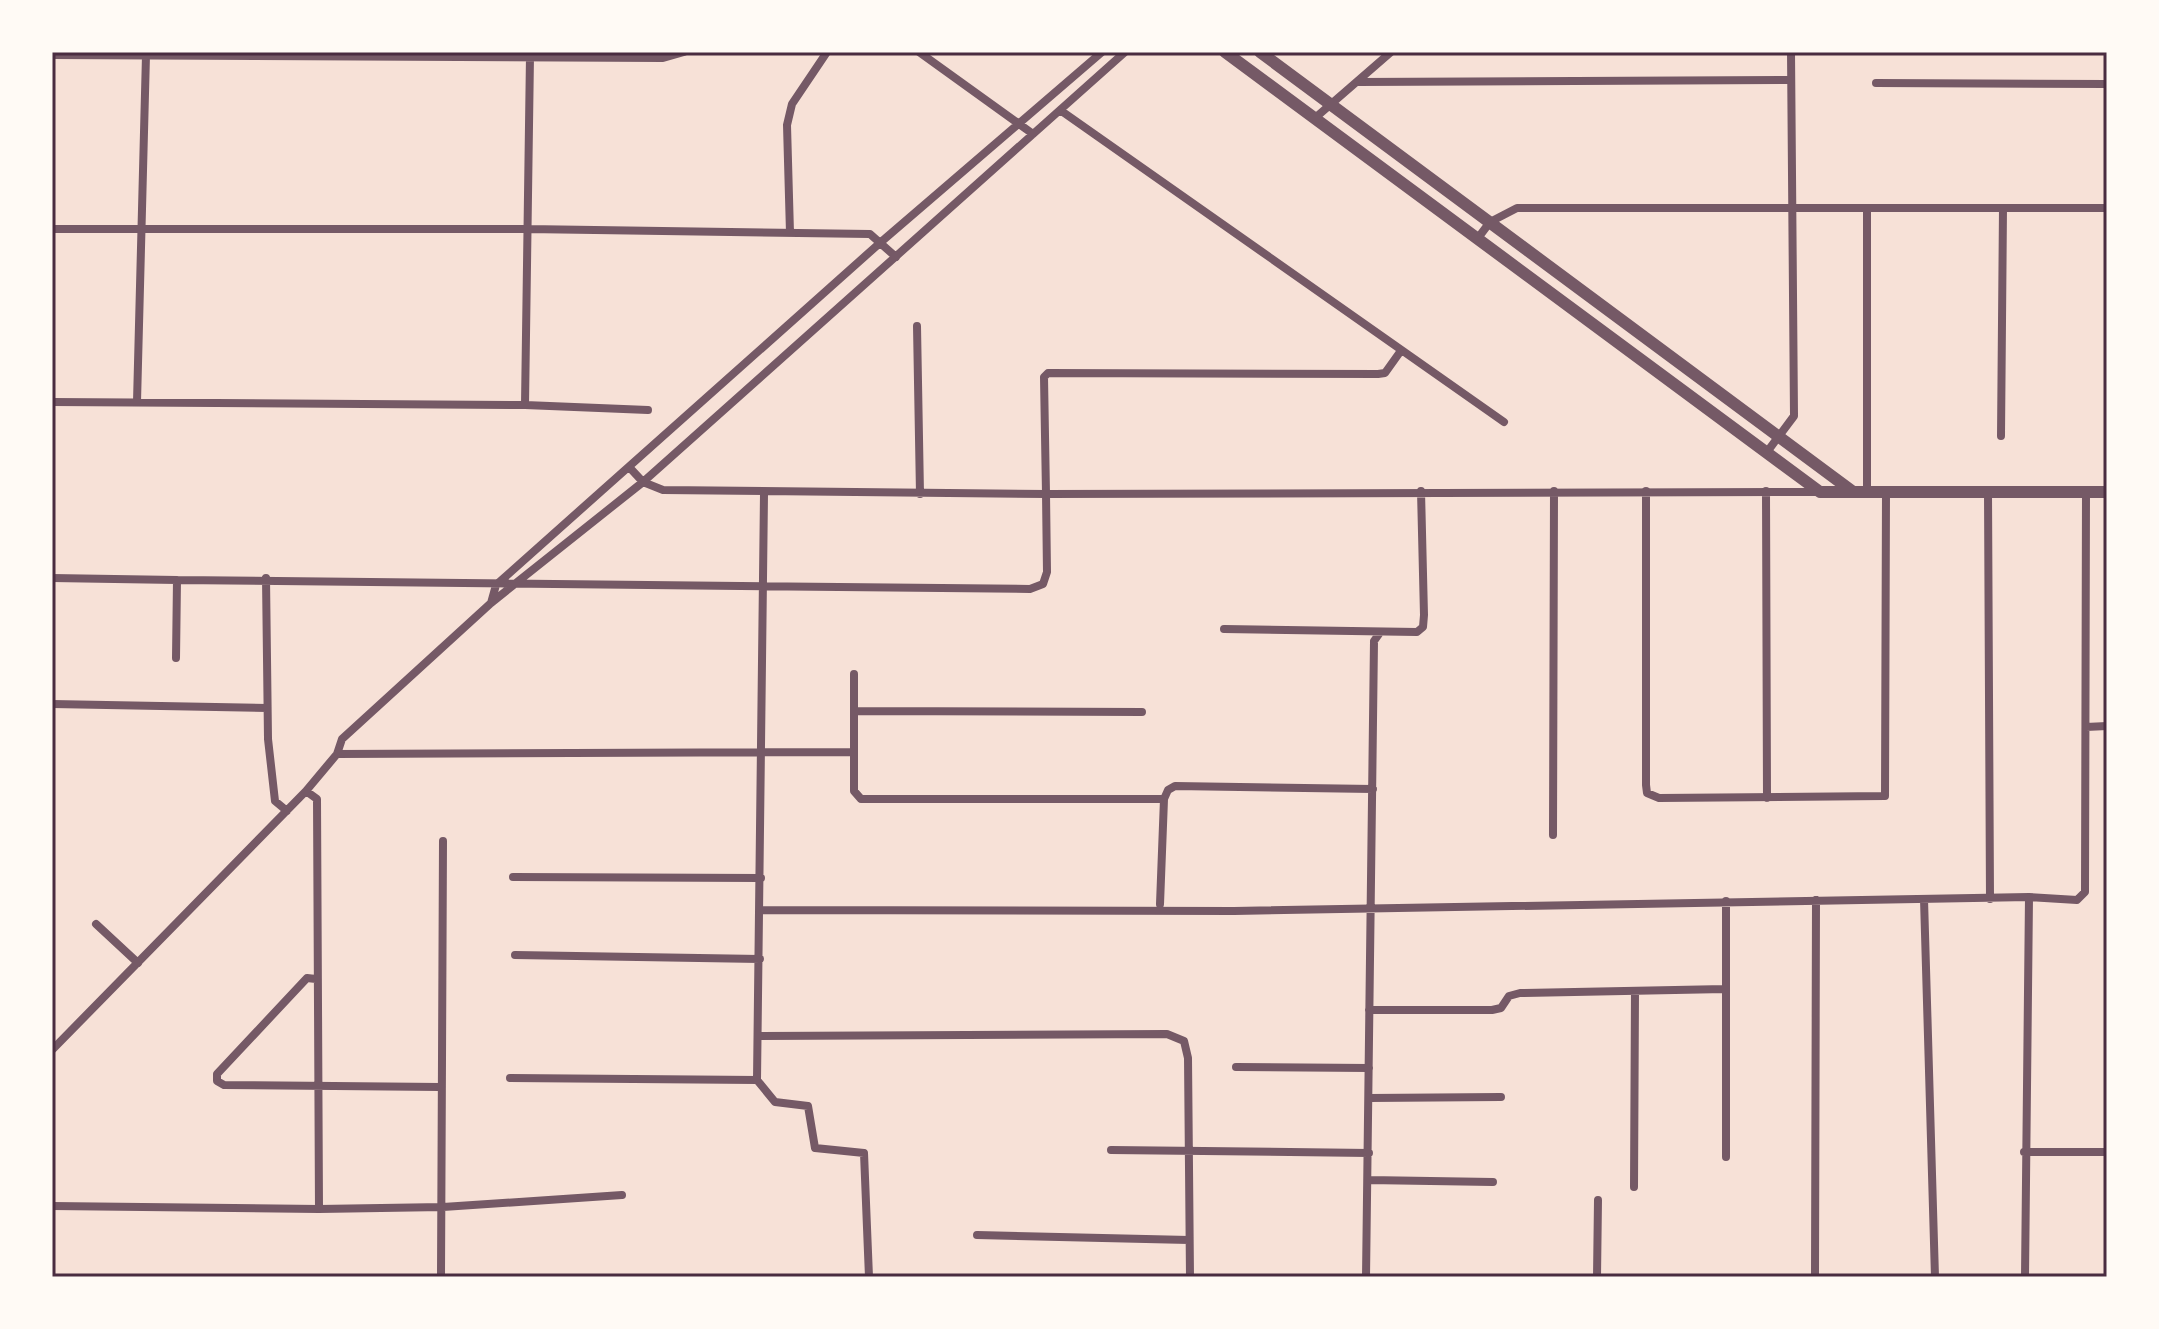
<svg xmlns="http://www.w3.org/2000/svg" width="2159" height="1329" font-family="'DejaVu Sans',sans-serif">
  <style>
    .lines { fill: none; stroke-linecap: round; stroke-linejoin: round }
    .minor { stroke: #755966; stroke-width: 8 }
    .tertiary { stroke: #755966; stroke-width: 12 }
    .neatline { fill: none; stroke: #4a2c40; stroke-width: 3 }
  </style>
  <rect width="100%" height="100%" fill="#f7e1d7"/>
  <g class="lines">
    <path class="minor" d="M 919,52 L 1033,134
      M 52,55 L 663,58 L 684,52
      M 1358,82 L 1791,80
      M 1876,83 L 2107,84
      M 1060,110 L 1504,422
      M 1315,118 L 1391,52
      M 1867,208 L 1867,492
      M 52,229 L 527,229 L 870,234 L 896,257
      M 790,233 L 787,125 L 792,104 L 827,52
      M 1478,238 L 1490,222 L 1517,208 L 2107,208
      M 917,326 L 920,494
      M 1400,352 L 1385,373 L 1378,374 L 1048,373 L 1044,377 L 1046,494 L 1819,492
      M 52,402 L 525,405 L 648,410
      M 137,402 L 146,55
      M 525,405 L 530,56
      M 2001,436 L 2003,208
      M 1767,452 L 1794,416 L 1791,52
      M 1646,491 L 1646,785 L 1647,793 L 1659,798 L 1885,796 L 1886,492
      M 1766,491 L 1767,798
      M 1988,492 L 1990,899
      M 52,578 L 177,580
      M 266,578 L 268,739 L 275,801 L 287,811
      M 491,603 L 496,585 L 881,242 L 1102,52
      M 1224,629 L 1417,632 L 1423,627 L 1424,615 L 1421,491
      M 176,658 L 177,580 L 1030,589 L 1043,584 L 1047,572 L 1046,494 L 663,490 L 643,482 L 630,468
      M 854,674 L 854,791 L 861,799 L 1164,799
      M 52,704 L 267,708
      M 854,711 L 1142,712
      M 2086,727 L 2107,726
      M 337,754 L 853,752
      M 306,791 L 317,799 L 319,1209
      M 1553,835 L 1554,491
      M 513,877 L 761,878
      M 1924,899 L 1935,1277
      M 1726,901 L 1726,1157
      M 1160,904 L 1164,799 L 1168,790 L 1175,786 L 1373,789
      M 761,910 L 1234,911 L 2029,897 L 2077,900 L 2085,892 L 2086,492
      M 96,924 L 138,963
      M 515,955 L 760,959
      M 316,979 L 307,978 L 217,1074 L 217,1081 L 224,1085 L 440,1087
      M 1369,1010 L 1492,1010 L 1501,1008 L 1509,996 L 1520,993 L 1725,989
      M 758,1036 L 1167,1034 L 1184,1041 L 1188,1058 L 1190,1277
      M 52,1050 L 306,791 L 337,754 L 342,739 L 491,603 L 643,482 L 1125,52
      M 1236,1067 L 1369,1068
      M 510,1078 L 757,1080 L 764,494
      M 757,1080 L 775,1102 L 808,1106 L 815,1148 L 864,1153 L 869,1277
      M 1369,1098 L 1501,1097
      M 1111,1150 L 1369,1153
      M 2024,1152 L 2107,1152
      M 1368,1180 L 1493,1182
      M 1634,1187 L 1635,991
      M 52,1206 L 319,1209 L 443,1207 L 622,1195
      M 977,1235 L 1189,1240
      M 441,1277 L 443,841
      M 1366,1277 L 1374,641 L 1379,634
      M 1597,1277 L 1598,1200
      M 1815,1277 L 1816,900
      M 2025,1277 L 2029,897"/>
    <path class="tertiary" d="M 1225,52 L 1820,492 L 2107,492
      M 1260,52 L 1852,491"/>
  </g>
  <rect width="2159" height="1329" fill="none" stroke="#fffaf5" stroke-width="108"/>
  <rect x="54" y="54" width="2051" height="1221" class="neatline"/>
</svg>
